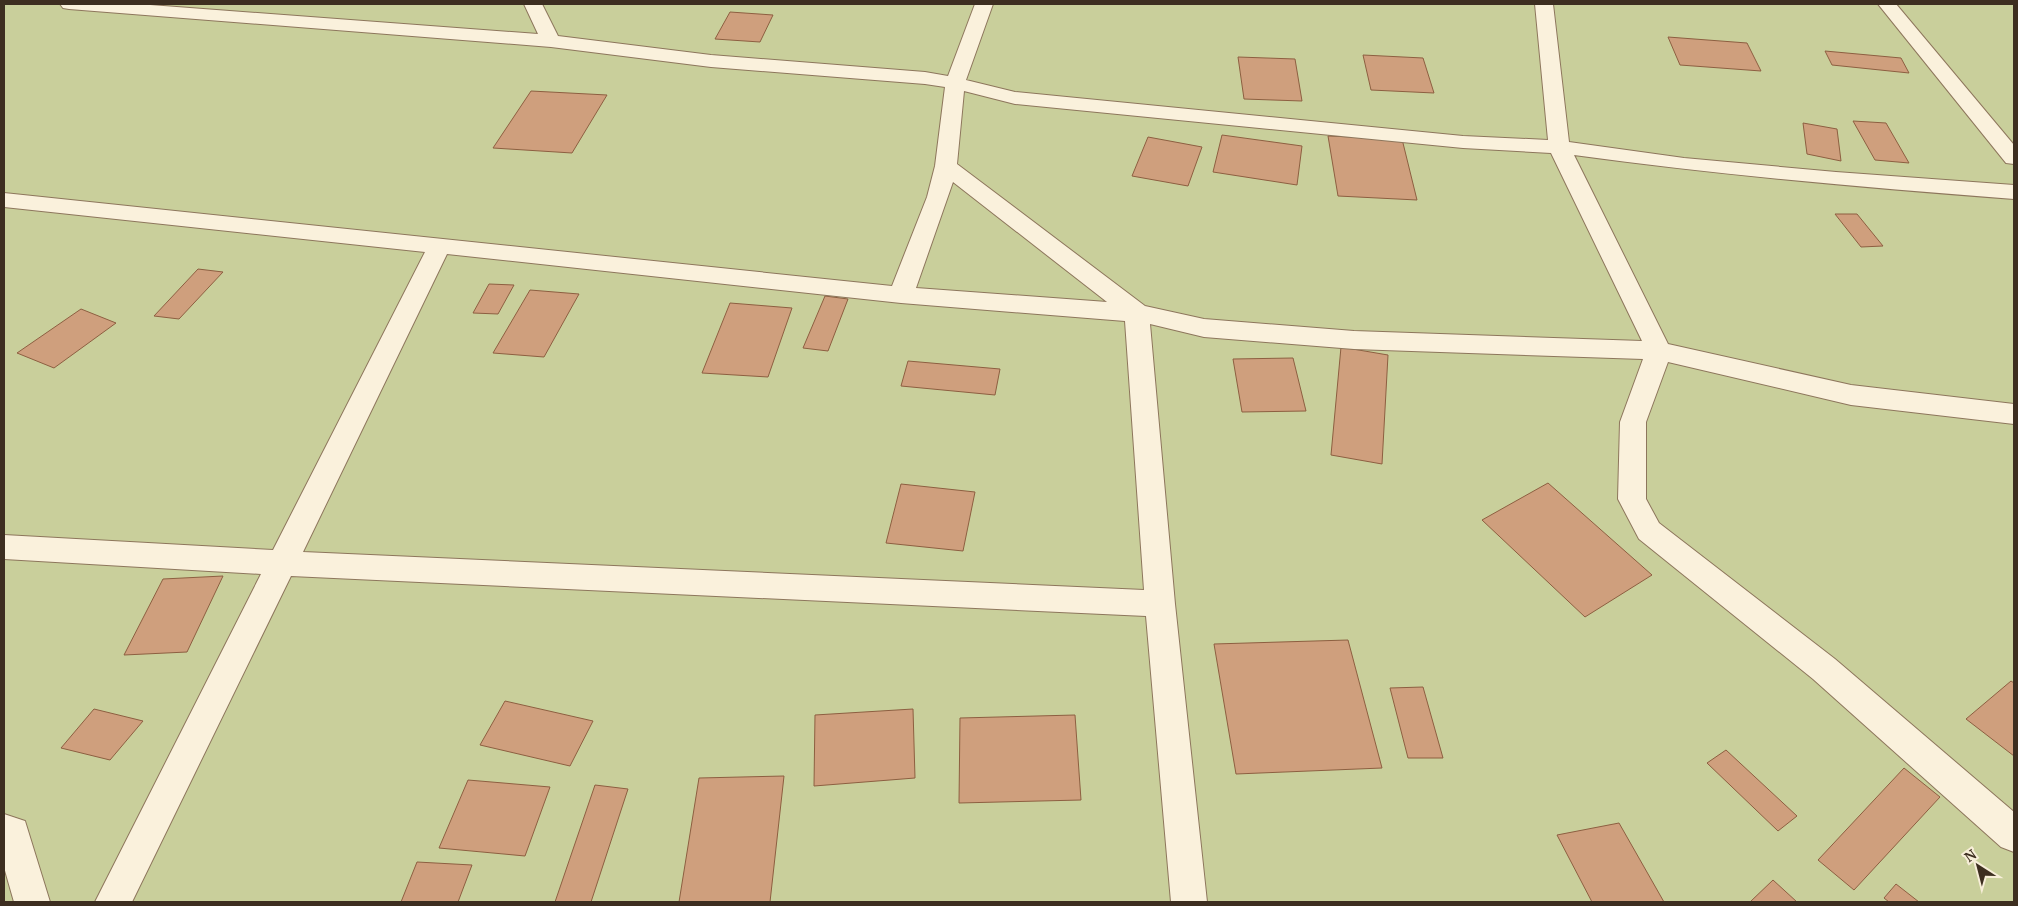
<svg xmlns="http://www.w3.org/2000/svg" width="2018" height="906" font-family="'PT Serif',serif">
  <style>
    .green { fill: #c9cf9b }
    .building { fill: #cf9f7d; stroke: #8d5f41 }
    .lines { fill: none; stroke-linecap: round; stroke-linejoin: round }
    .minor-casing { stroke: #8d765c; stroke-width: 2 }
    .minor { fill: #faf1dc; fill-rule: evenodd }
  </style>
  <rect width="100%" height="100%" fill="#f0e4c8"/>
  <path class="green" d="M 4,4 L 2014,4 L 2014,902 L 4,902 Z"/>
  <path class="building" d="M 730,12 L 773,15 L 760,42 L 715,39 Z
    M 1668,37 L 1747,43 L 1761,71 L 1680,65 Z
    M 1825,51 L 1901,58 L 1909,73 L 1832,65 Z
    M 1363,55 L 1423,58 L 1434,93 L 1371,90 Z
    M 1238,57 L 1295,59 L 1302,101 L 1244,99 Z
    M 531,91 L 607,95 L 572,153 L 493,148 Z
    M 1853,121 L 1886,123 L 1909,163 L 1875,160 Z
    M 1803,123 L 1837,129 L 1841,161 L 1807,154 Z
    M 1222,135 L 1302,146 L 1297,185 L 1213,172 Z
    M 1328,136 L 1402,139 L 1417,200 L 1338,196 Z
    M 1148,137 L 1202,147 L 1188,186 L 1132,176 Z
    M 1835,214 L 1857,214 L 1883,246 L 1861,247 Z
    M 198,269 L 223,272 L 179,319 L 154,316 Z
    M 489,284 L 514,285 L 498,314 L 473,313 Z
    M 530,290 L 579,294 L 544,357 L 493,353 Z
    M 825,296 L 848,299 L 828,351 L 803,348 Z
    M 730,303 L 792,308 L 768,377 L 702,373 Z
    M 81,309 L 116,323 L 54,368 L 17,353 Z
    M 1341,347 L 1388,355 L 1382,464 L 1331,455 Z
    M 1293,358 L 1306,411 L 1242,412 L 1233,359 Z
    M 908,361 L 1000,369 L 995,395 L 901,386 Z
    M 1548,483 L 1652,575 L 1585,617 L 1482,520 Z
    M 901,484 L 975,492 L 963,551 L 886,543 Z
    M 223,576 L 187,652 L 124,655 L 163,579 Z
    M 1348,640 L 1382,768 L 1236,774 L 1214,644 Z
    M 2011,681 L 2014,683 L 2014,756 L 1966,719 Z
    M 1423,687 L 1443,758 L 1408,758 L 1390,688 Z
    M 505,701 L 593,721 L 570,766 L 480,745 Z
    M 94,709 L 143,721 L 110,760 L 61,748 Z
    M 913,709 L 915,778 L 814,786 L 815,715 Z
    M 1075,715 L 1081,800 L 959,803 L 960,718 Z
    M 1726,750 L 1797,816 L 1778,831 L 1707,763 Z
    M 1904,768 L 1940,797 L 1854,890 L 1818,860 Z
    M 784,776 L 770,902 L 679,902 L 699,778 Z
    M 468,780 L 550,787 L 525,856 L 439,848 Z
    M 595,785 L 628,789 L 591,902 L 555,902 Z
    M 1619,823 L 1664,902 L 1592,902 L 1557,835 Z
    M 417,862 L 472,865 L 458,902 L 401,902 Z
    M 1773,880 L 1797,902 L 1750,902 Z
    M 1896,884 L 1919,902 L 1889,902 L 1884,898 Z"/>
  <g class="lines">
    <g class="minor-casing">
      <path id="minor" d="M 60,4 L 137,4 L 538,34 L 524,4 L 542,4 L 558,36 L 711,55 L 925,72 L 948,76 L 975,4 L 993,4 L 966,80 L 1015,92 L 1463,136 L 1548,140 L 1535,4 L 1553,4 L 1569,142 L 1684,158 L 1836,172 L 2014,185 L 2014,199 C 1867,188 1720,175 1574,155 L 1668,344 L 1851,385 L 2014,404 L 2014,424 L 1851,405 L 1668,362 L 1646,422 L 1646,499 L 1659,523 L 1835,659 L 2014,812 L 2014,852 L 2001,847 L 1813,679 L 1639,539 L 1618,499 L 1620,422 L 1643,359 L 1354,349 L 1204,337 L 1150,324 L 1175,604 L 1207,902 L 1171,902 L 1146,616 L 291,576 L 132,902 L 95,902 L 261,574 L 4,559 L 4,535 L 273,550 L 425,252 L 4,207 L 4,193 L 892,286 L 927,197 L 935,166 L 945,87 L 925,84 L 711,67 L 551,47 L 69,9 L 63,8 ZM 964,91 L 1015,104 L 1463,148 L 1551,153 L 1642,341 L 1354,331 L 1204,319 L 1145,306 L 957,164 ZM 953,182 L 1107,302 L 916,288 ZM 447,254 L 901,303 L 1125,321 L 1144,590 L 303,552 Z
        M 1878,4 L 1896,4 L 2014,145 L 2014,164 L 2006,163 Z
        M 4,814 L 25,821 L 50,902 L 14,902 L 4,867 Z"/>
    </g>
    <use href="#minor" class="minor"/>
  </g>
  <rect width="2018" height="906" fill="none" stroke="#3d2e20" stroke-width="10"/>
  <g transform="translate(1978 866) rotate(324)" stroke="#f7eed8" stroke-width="4" paint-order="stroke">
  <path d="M0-4L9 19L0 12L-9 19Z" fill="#3d2e20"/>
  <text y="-8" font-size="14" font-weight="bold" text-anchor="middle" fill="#3d2e20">N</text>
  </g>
</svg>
